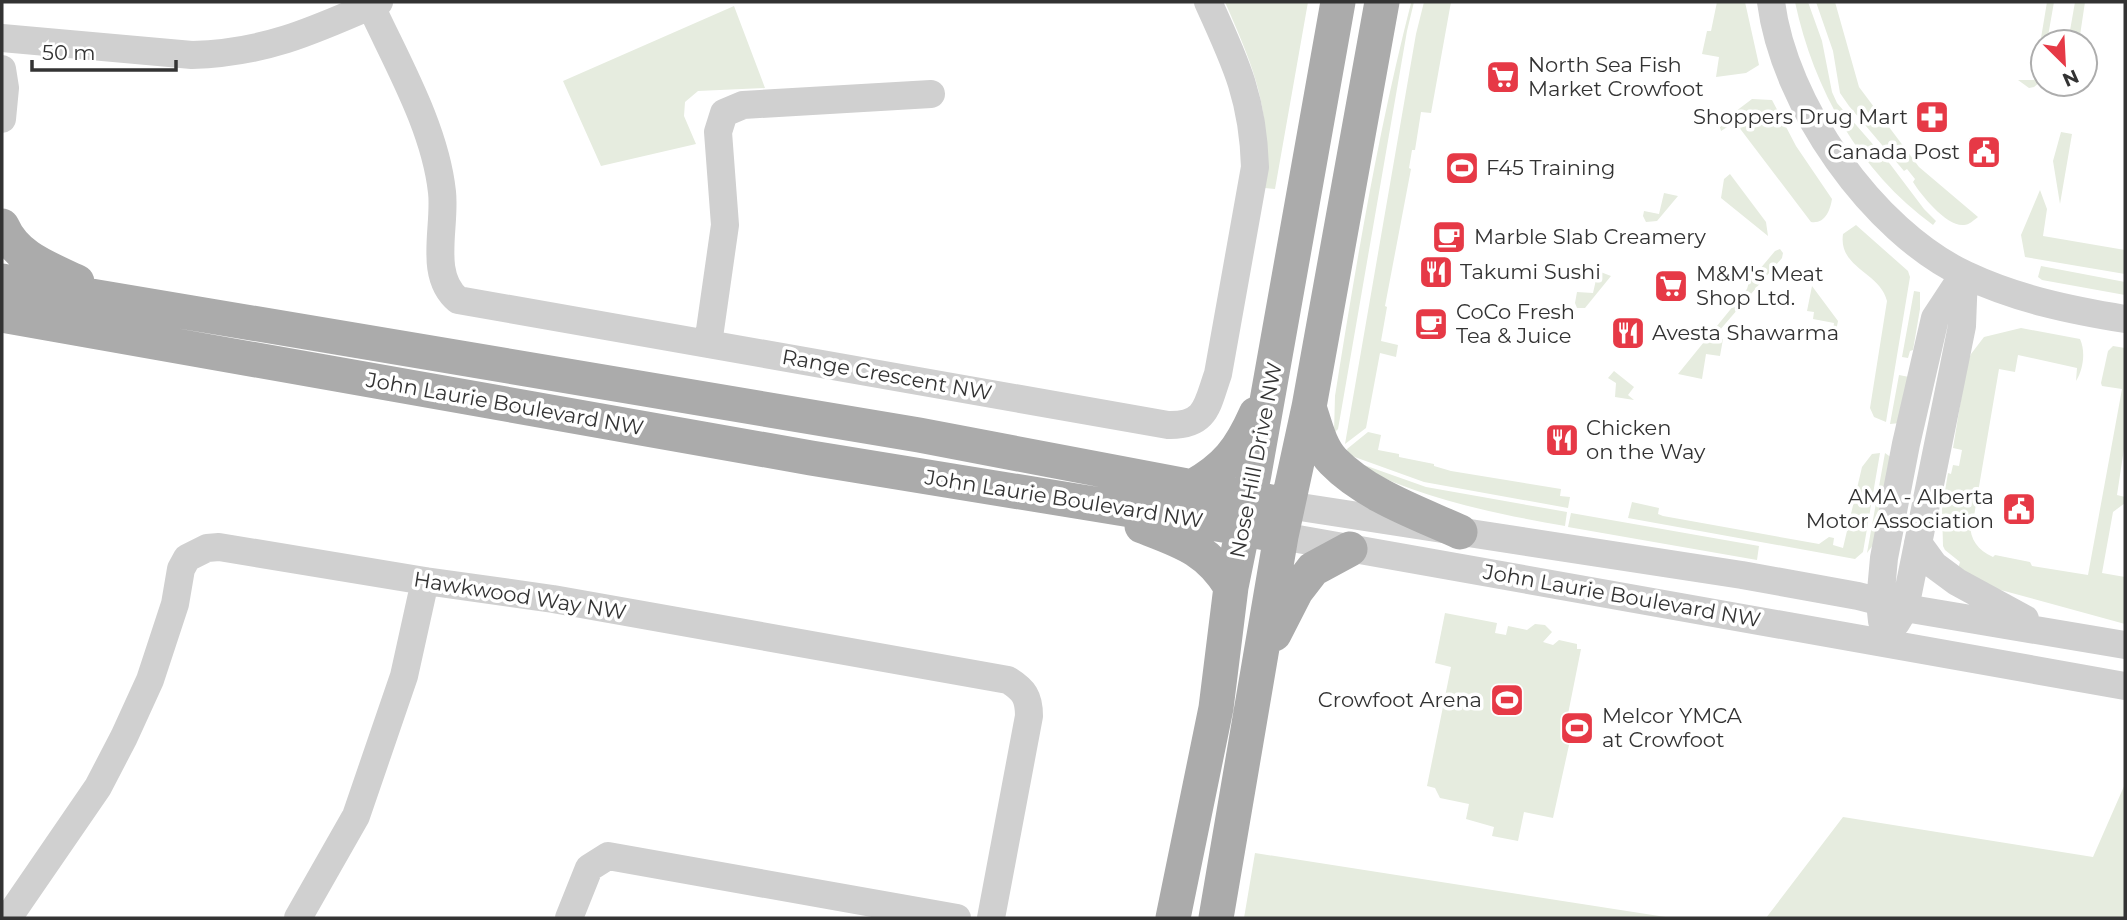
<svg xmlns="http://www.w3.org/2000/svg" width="2127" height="920" font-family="Montserrat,sans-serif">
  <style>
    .green { fill: #e6ecdf }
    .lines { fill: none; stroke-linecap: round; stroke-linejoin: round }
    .minor { stroke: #d0d0d0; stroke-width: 28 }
    .major { stroke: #ababab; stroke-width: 35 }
    .labels { text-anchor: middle; stroke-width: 7; stroke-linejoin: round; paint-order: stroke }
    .poi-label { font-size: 21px; fill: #333; stroke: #fff; text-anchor: start }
    .street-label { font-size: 21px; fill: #333; stroke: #fff }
  </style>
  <rect width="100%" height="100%" fill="#fff"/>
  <path class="green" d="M 1225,2 L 1308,2 L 1275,189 L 1265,188 C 1271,109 1256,73 1225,2 Z
    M 1414,2 L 1407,31 L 1341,412 L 1338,429 L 1334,433 L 1335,396 C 1356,264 1378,132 1411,3 Z
    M 1424,2 L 1451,2 L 1431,113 L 1421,112 L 1415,150 L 1412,150 L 1409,168 L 1411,169 L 1385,306 L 1387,307 L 1381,341 L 1398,345 L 1396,357 L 1380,353 L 1366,428 L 1345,444 L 1416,34 Z
    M 1717,2 L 1745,2 L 1759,65 L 1746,73 L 1716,77 L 1719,57 L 1702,54 L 1707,31 L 1711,31 Z
    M 1795,2 L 1808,2 L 1822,41 L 1832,92 L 1837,103 L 1890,164 L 1924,209 L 1936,221 L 1933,225 C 1859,171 1814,90 1795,2 Z
    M 1816,2 L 1835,2 L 1859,87 L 1919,167 L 1978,217 C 1974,220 1969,225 1964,225 C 1947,227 1921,195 1913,182 L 1915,179 L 1907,169 L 1904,171 L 1849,106 L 1840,93 L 1833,51 Z
    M 2047,2 L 2054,2 L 2047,42 L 2043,42 L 2040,82 L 2034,87 L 2029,88 L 2018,80 L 2034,80 Z
    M 2075,2 L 2085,2 L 2079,42 L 2068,42 Z
    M 734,6 L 765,88 L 698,91 L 685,102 L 684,116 L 696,144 L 601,166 L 563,81 Z
    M 1752,99 L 1772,100 L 1796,146 L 1832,199 C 1830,211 1825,224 1811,222 L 1735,122 L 1721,131 L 1719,124 Z
    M 2061,132 L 2072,134 L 2060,204 L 2053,161 Z
    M 1730,174 L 1766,222 L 1768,236 L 1721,198 L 1724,179 Z
    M 2040,190 L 2047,209 L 2043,236 L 2125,250 L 2125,274 L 2025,257 L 2021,235 Z
    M 1664,193 L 1678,196 L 1657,221 L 1646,222 L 1643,216 L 1644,211 L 1659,214 Z
    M 1856,225 L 1908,271 L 1910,277 L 1886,422 L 1874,417 L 1870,408 L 1887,301 C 1880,272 1838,268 1843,234 Z
    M 1780,249 L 1783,253 L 1782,258 L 1719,331 L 1719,338 L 1723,339 L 1720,356 L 1706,354 L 1702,379 L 1678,374 L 1747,289 L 1749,282 L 1775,251 Z
    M 2041,266 L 2125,282 L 2125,295 L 2042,280 L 2038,277 Z
    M 1598,271 L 1611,276 L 1585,308 L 1577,308 L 1575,303 L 1577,292 L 1593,293 Z
    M 1812,286 L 1838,321 L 1836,331 L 1833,330 L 1834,323 L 1813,319 L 1814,312 L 1807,311 Z
    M 1914,291 L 1920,292 L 1920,309 L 1913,350 L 1910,351 L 1908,358 L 1902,357 Z
    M 2021,328 L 2080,339 C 2086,352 2083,370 2076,381 L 2077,368 L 2018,355 L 2015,372 L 1999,369 L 1973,522 L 1970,523 C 1970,540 1978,550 1993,557 L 1995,555 L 2030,562 L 2032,566 L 2088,575 L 2122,389 L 2102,386 L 2101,383 L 2108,351 L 2113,346 L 2125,348 L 2125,442 L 2117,495 L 2125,497 L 2125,503 L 2113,512 L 2102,573 L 2125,577 L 2125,624 L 1997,589 L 1958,569 L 1960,562 L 1945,550 L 1943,546 L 1942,509 L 1948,473 L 1951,474 L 1953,465 L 1959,466 L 1962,450 L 1953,448 L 1967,362 L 1971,354 L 1984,337 Z
    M 1614,371 L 1634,387 L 1628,395 L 1634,400 L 1615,397 L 1616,383 L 1608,378 Z
    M 1899,375 L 1909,377 L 1900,423 L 1890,424 Z
    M 1368,432 L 1381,435 L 1378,450 L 1399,454 L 1399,457 L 1434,464 L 1434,466 L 1451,471 L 1561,489 L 1560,496 L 1570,497 L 1568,508 L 1424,482 L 1349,455 L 1347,449 Z
    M 1880,453 L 1863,552 L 1855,559 L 1628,518 L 1632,502 L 1659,508 L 1658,514 L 1663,516 L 1819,544 L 1829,537 L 1834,538 L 1833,545 L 1843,548 L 1862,467 L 1872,454 Z
    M 1885,453 L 1892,458 L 1873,545 L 1867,553 Z
    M 1347,459 L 1426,487 L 1567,512 L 1565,526 C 1496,514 1407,496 1347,459 Z
    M 1571,513 L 1759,546 L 1757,560 L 1568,527 Z
    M 1445,613 L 1497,623 L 1495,633 L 1506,635 L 1508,626 L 1527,630 L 1535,624 L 1545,625 L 1552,632 L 1543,642 L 1553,645 L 1559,640 L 1577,644 L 1577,649 L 1581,649 L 1564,734 L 1571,736 L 1553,818 L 1524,812 L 1518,841 L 1492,836 L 1494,827 L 1466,819 L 1469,804 L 1440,798 L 1435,788 L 1427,786 L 1451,667 L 1435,663 Z
    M 2125,784 L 2125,918 L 1766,918 L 1843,817 L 2093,857 Z
    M 1255,853 L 1672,918 L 1244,918 Z"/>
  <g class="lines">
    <path class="minor" d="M 369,2 C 396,61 435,127 442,192 C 446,227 428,275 458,300 L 1168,425 C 1207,426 1207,405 1218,374 L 1255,167 C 1253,99 1236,63 1208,2
      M 1771,2 C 1784,104 1872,231 1966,275 C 2017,299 2070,310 2125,319
      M 2,38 L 192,55 C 265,53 313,31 379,2
      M 2,69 L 5,88 L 2,119
      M 708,344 L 725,225 L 718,132 L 724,113 L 743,105 L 931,94
      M 1287,505 L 1742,575 L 1858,596 L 1905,608 L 2125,645
      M 1281,536 L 2125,686
      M 1918,543 L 1934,565 L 1957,582 L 2025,619
      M 1882,621 L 1880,602 L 1884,558 L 1906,444 L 1935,318 L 1964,274
      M 1896,623 L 1905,608 L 1962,326 L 1964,274
      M 8,918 L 98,787 L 124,737 L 150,680 L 175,604 L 181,569 L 187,558 L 207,548 L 219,547 L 425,581 L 553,599 L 1008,680 C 1024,690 1029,697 1029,716 L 991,918
      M 298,918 L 356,816 L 404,676 L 425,581
      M 569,918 L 589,868 L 608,856 L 957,918"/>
    <path class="major" d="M 2,226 C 16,258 48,268 77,282
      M 2,281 L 919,435 L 1287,505
      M 2,315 L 811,458 L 1229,526 L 1281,536
      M 1309,407 C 1315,425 1320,448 1333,461 C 1366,495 1418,513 1460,532
      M 1192,487 C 1226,468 1240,450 1256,414
      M 1142,526 C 1181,541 1208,549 1231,587
      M 1274,634 L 1296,591 L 1313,569 L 1350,549
      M 1173,918 L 1216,708 L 1231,587 L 1254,474 L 1338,2
      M 1216,918 L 1281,536 L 1309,407 L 1382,2"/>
  </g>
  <defs>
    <g id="supermarket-square" transform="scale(1.75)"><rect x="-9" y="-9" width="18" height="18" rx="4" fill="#e63946" stroke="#fff"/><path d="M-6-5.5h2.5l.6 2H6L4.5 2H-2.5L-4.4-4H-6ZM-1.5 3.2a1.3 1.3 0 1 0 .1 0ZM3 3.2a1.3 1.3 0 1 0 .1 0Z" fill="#fff"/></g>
    <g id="pharmacy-square" transform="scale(1.75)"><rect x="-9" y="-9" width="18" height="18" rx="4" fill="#e63946" stroke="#fff"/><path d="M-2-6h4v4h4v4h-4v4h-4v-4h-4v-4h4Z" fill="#fff"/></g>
    <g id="civic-square" transform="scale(1.75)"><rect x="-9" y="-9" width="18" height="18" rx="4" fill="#e63946" stroke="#fff"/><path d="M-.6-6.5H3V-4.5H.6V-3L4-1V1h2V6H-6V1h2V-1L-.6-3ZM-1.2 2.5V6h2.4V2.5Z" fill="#fff"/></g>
    <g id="stadium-square" transform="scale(1.75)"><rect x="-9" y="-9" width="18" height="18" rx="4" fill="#e63946" stroke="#fff"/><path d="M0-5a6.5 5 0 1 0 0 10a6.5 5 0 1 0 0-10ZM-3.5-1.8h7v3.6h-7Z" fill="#fff"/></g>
    <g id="cafe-square" transform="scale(1.75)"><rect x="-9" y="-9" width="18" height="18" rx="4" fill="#e63946" stroke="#fff"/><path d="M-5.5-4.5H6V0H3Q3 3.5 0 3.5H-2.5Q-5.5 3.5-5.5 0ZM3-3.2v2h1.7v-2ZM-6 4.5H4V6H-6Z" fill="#fff"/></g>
    <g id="restaurant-square" transform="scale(1.75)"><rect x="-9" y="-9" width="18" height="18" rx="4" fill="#e63946" stroke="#fff"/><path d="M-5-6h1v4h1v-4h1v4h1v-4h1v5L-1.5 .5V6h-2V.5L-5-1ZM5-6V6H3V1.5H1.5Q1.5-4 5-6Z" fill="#fff"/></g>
  </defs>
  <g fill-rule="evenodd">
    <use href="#supermarket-square" x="1503" y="77"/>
    <use href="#pharmacy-square" x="1932" y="117"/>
    <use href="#civic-square" x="1984" y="152"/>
    <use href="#stadium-square" x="1462" y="168"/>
    <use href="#cafe-square" x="1449" y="237"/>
    <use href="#restaurant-square" x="1436" y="272"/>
    <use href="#supermarket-square" x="1671" y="286"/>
    <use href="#cafe-square" x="1431" y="324"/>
    <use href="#restaurant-square" x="1628" y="333"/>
    <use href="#restaurant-square" x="1562" y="440"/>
    <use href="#civic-square" x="2019" y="509"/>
    <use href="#stadium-square" x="1507" y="700"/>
    <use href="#stadium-square" x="1577" y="728"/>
  </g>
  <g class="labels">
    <g class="poi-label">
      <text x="1528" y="72">North Sea Fish<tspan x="1528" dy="24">Market Crowfoot</tspan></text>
      <text x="1908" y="124" text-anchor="end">Shoppers Drug Mart</text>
      <text x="1960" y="159" text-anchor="end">Canada Post</text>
      <text x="1486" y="175">F45 Training</text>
      <text x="1474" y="244">Marble Slab Creamery</text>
      <text x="1460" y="279">Takumi Sushi</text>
      <text x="1696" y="281">M&amp;M's Meat<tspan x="1696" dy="24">Shop Ltd.</tspan></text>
      <text x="1456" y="319">CoCo Fresh<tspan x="1456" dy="24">Tea &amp; Juice</tspan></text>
      <text x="1652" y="340">Avesta Shawarma</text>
      <text x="1586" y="435">Chicken<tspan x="1586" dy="24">on the Way</tspan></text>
      <text x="1994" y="504" text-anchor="end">AMA - Alberta<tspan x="1994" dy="24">Motor Association</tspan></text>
      <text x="1482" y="707" text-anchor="end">Crowfoot Arena</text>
      <text x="1602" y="723">Melcor YMCA<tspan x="1602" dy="24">at Crowfoot</tspan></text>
    </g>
    <g class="street-label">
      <text transform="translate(887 375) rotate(10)" y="7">Range Crescent NW</text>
      <text transform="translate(505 404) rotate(10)" y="7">John Laurie Boulevard NW</text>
      <text transform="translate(1256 460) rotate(-79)" y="7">Nose Hill Drive NW</text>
      <text transform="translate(1064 499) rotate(9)" y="7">John Laurie Boulevard NW</text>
      <text transform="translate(520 596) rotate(9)" y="7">Hawkwood Way NW</text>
      <text transform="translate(1622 596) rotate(10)" y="7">John Laurie Boulevard NW</text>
    </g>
  </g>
  <rect width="2127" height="920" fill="none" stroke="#333333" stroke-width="7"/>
  <g transform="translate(2064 63) rotate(156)"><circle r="33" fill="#ffffff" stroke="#adadad" stroke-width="2"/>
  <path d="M0-5L12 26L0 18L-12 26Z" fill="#e63946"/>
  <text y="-10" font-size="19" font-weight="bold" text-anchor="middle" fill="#333333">N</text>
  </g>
  <path d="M32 60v10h144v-10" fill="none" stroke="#333333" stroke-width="3.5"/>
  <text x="42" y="60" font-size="21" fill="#333333" stroke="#ffffff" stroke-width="5" paint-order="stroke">50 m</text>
</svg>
